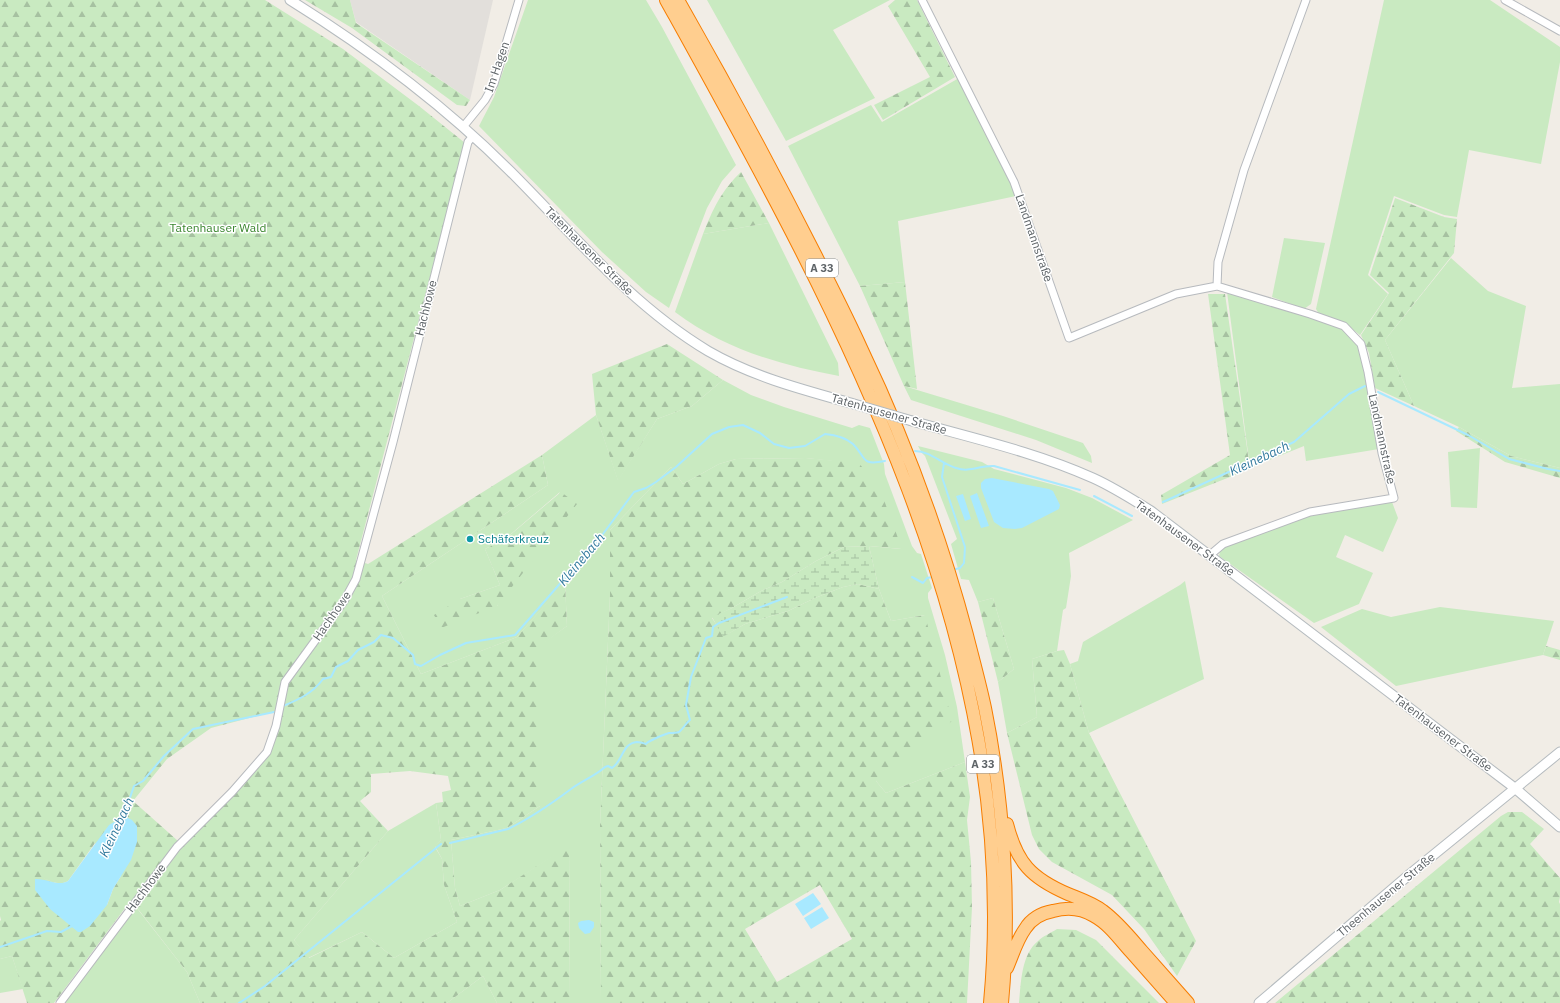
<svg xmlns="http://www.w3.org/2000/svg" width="1560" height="1003" font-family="'IBM Plex Sans',sans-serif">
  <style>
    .industrial { fill: #e2dfdb }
    .green { fill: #c9eac1; fill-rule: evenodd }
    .forest { fill: url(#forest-firs); fill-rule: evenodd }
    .wetland { fill: url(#wetland-marsh) }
    .water { fill: #a8e9ff }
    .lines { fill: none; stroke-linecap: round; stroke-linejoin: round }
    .stream { stroke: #a8e9ff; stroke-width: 2 }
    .street-casing { stroke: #b7babe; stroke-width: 9 }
    .secondary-casing { stroke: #b5bbbf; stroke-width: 11 }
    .highway-casing { stroke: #f77d00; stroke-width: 14 }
    .street { stroke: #fff; stroke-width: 7 }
    .secondary { stroke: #fff; stroke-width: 9 }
    .highway { stroke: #ffce8f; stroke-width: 12 }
    .secondary-bridge-casing { stroke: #b5bbbf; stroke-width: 11; stroke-linecap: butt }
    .secondary-bridge { stroke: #fff; stroke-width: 9 }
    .culture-dot { fill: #0f9aa8; stroke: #fff; stroke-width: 1.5 }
    .labels { text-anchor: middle; stroke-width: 3; stroke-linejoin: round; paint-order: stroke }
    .shield { fill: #fff; stroke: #8e9295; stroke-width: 1 }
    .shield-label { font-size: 11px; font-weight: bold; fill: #5e6468 }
    .street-label { font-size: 12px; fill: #5e6468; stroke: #fff }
    .park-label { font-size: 12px; fill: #3a862e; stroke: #fff }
    .culture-label { font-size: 12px; fill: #0d838f; stroke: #fff; text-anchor: start }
    .water-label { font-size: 13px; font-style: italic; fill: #347c9f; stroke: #fff }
  </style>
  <defs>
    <pattern id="forest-firs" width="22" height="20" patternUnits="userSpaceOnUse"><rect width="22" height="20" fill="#c9eac1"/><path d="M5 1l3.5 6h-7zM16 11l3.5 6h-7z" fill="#a6c1a1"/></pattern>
    <pattern id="wetland-marsh" width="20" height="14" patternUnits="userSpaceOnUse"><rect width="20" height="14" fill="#c9eac1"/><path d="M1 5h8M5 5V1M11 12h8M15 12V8" fill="none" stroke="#a6c1a1"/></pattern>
  </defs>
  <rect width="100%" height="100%" fill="#f1ede6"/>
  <path class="industrial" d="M 350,0 L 493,0 L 470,100 L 356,22 Z"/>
  <path class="green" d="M 528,0 L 646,0 L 662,27 L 736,165 L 722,181 L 707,208 L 669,308 L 646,292 L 602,252 L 479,126 L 494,97 Z
    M 707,0 L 890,0 L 833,30 L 875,98 L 786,141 Z
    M 1384,0 L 1490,0 L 1560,47 L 1560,62 L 1541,164 L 1469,150 L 1457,217 L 1444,215 L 1394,196 L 1368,275 L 1388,294 L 1360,335 L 1348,326 L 1319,314 L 1316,309 Z
    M 959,78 L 1011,183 L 1016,196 L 898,221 L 905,282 L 860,286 L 788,146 L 871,105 L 882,122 Z
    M 769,223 L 838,363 L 839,376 C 780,365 724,349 675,312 L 703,234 Z
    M 1284,238 L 1325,243 L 1311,304 L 1304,309 L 1272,297 Z
    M 1451,258 L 1488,291 L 1526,306 L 1512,388 L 1560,384 L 1560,468 L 1511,456 L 1459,427 L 1414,406 L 1385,340 Z
    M 1227,292 L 1341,327 L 1358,344 L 1369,381 L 1379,449 L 1306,461 L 1304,446 L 1250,468 Z
    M 723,380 L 751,395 L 784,407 L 852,428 L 859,425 L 870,428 L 884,464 L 885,474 L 912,546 L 917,553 L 921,554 L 932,588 L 928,593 L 928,598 L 945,655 L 957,707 L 965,762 L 886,793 L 876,781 L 925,615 L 891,621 L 879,589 L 869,546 L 901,549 L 859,464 L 806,458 L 736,459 L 719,464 L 683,484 L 671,467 L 610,530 L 610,595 L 600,826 L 601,1003 L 570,1003 L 569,846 L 500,890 L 460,906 L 455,888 L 451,840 L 507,828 L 540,806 L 540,645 L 567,626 L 565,583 L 517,637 L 421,674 L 382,596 L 548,485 L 542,455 L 596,415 L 618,480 L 657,419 L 692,406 ZM 560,492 L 497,606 L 460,599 L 500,585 L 485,549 L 504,540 Z
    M 904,386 L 1003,416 L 1083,443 L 1091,456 L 1092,463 L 1036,440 L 911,400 Z
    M 918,446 L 982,462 L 994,469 L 1066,488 L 1092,498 L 1133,520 L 1069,553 L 1071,576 L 1066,608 L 1063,610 L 1057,651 L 1032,659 L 1037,717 L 1007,733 L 998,682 L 1014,669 L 993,598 L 978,602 L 969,580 L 961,579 L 951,544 L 957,539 L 925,456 L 922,453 Z
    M 1480,448 L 1477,508 L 1451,507 L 1448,452 Z
    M 1392,502 L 1398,518 L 1383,552 L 1345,535 L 1336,557 L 1373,573 L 1359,604 L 1314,623 L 1219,556 L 1221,548 L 1311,514 Z
    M 1185,581 L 1204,679 L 1089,733 L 1070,664 L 1078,661 L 1083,642 L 1180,585 Z
    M 1440,607 L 1554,621 L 1543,655 L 1396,686 L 1321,627 L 1362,609 L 1391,617 Z
    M 436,803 L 441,840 L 435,847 L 442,859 L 444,885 L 457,922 L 394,958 L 362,932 L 308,958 L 294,940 L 388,831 Z
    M 136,907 L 187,972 L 200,1003 L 63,1003 Z
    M 12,956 L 23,989 L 0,993 L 0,959 Z
    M 483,976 L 497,1003 L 447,1003 Z"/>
  <path class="forest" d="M 0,0 L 265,0 L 343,49 L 419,106 L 465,143 L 356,560 L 368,564 L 542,455 L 548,485 L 382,596 L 421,674 L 517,637 L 565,582 L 567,626 L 540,646 L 540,806 L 507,828 L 451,840 L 455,888 L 460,906 L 500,890 L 569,845 L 570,1003 L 497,1003 L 483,976 L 447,1003 L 200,1003 L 187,972 L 131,900 L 54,1003 L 27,1003 L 12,956 L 0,959 L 0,921 L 1,920 L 0,916 ZM 276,711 L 272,729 L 264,750 L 230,789 L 178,841 L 133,801 L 167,759 L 211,728 ZM 410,771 L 448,776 L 451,790 L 442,792 L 443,802 L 436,803 L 441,840 L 435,846 L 442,859 L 444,885 L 457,922 L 394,958 L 362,932 L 309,958 L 294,940 L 388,831 L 360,801 L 371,792 L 371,774 ZM 95,843 L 121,876 L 113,889 L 107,905 L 43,878 C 52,882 60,886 68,881 Z
    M 305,0 L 350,0 L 356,23 L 470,100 L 466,106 L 457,105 L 352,28 Z
    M 895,0 L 917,0 L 955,77 L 883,120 L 874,105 L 930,77 L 888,6 Z
    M 741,172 L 769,223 L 703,234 C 713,209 721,191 741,172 Z
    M 1395,198 L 1444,217 L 1457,219 L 1454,253 L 1385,340 L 1414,406 L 1375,388 L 1369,353 L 1361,335 L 1389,293 L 1370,275 Z
    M 905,282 L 917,389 L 904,386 L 860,286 Z
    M 1208,294 L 1225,294 L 1250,469 L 1162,504 L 1161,495 L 1230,455 Z
    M 667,344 L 723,380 L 692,406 L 657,419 L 618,481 L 596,415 L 592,374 Z
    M 1459,427 L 1511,456 L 1560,468 L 1560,478 L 1505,462 L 1456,431 Z
    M 806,458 L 859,463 L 881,492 L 902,549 L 869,546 L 844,547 L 816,561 L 782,582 L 761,591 L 732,608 L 712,618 L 724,636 L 745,624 L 788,611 L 815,598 L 843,587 L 858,584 L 879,589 L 891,621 L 925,615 L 952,721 L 876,781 L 886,793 L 965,762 L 970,797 L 967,820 L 971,862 L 972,907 L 967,1003 L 601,1003 L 600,826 L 610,595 L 610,530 L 671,467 L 683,484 L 719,464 L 736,459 ZM 820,885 L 852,939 L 777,982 L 745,929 Z
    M 561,492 L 577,504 L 497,606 L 441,628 L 434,615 L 460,599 L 500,585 L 485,549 L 504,540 Z
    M 993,598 L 1014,669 L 998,682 L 978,602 Z
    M 1546,646 L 1560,650 L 1560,660 L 1543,655 Z
    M 1064,650 L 1070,664 L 1089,733 L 1196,941 L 1177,976 L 1144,929 L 1112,895 L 1052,862 L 1039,849 L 1032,835 L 1007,733 L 1037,717 L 1032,659 L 1057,651 Z
    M 1508,812 L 1522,812 L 1544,829 L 1530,844 L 1560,878 L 1560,897 L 1559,902 L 1560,904 L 1560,1003 L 1275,1003 L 1501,816 Z
    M 1057,929 L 1076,930 L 1096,940 L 1159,1003 L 1019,1003 C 1021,983 1021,955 1038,941 C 1043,936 1051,933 1057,929 Z"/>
  <path class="wetland" d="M 869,546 L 879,589 L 858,584 L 843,587 L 815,598 L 788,611 L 745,624 L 723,637 L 712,617 L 732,608 L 761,591 L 782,582 L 816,561 L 844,547 Z"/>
  <path class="water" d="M 992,478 L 1049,489 L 1053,491 L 1060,505 L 1059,509 L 1022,528 L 1015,529 L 1003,528 L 994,522 L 981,488 L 981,483 L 985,479 Z
    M 977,493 L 989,526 L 981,528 L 970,496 Z
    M 963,494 L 971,519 L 965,521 L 956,496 Z
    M 124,816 L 132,820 L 137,826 L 137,842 L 131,860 L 113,889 L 107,905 L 90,926 L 81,932 L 78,932 L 50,909 L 35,890 L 35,879 C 46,878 58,887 68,881 L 109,825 Z
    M 813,893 L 821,904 L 803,916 L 795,904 Z
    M 822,907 L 829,918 L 811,929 L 804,918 Z
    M 589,920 L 594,922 L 594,927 L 590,933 L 585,934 L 579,928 L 578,923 L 581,921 Z"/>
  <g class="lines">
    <path class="stream" d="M 1378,392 L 1468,435 L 1509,459 L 1548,469 L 1560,471
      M 915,451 C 930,451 942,464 956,468 C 970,473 980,465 994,466 L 1080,490
      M 944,463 L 942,477 L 965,547 L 964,563 L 960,568 L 952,570
      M 1094,496 L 1132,516
      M 1163,502 L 1294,442 L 1349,394 L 1365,386
      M 912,577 L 923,583 L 927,578 L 933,577
      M 283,706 C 298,700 313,693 323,679 L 331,677 L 336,667 L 348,661 L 358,650 L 374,642 L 381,635 L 393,638 L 413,655 L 415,664 L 421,666 L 440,655 L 466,643 L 515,635 L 600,538 L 634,492 L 646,488 L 656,482 L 676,467 L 712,434 L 729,427 L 743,425 L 760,433 L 774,444 L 789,448 L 805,446 L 825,434 C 835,435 845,437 853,444 C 867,458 860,466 885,461
      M 123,818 L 134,786 L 143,781 L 164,756 L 193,729 L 274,712
      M 450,843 L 508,829 C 531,818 551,804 571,789 C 582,781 595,776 605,767 L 608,766 L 612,768 C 623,761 622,743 637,742 C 640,742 643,743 646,744 C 648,741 665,734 669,733 C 672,733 676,733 679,732 C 683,729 686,723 690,720 L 686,705 L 691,677 L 706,638 L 712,636 L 713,627 L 719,623 L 787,597
      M 0,947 L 47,931 L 61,932 L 72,926
      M 239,1003 L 265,986 L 441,844"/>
    <g class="street-casing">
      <path id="street" d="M 922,0 L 1014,182 L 1069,338 L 1176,294 L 1217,286
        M 1505,0 L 1560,31
        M 463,127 L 485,100 L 494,84 L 519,0
        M 1210,555 L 1223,544 L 1310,512 L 1394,498 L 1382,453 L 1368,372 L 1361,344 L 1344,326 L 1310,314 L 1217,286 L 1218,262 L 1244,170 L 1306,0
        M 60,1003 L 177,847 L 232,792 L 267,752 L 276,726 L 285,682 L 344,601 L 356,579 L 393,442 L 468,142 L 473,136"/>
    </g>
    <g class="secondary-casing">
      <path id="secondary" d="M 290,0 C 369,49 444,105 510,171 C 573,234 631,305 708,351 C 753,377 804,390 854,404
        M 912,421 C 972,438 1035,452 1093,478 C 1113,487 1132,499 1151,511 L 1516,789 L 1560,827
        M 1259,1003 L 1410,874 L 1560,752"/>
    </g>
    <g class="highway-casing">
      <path id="highway" d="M 666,0 C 836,307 1024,639 990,1003
        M 678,0 C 726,84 772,169 816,256 C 831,286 847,317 861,348 C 905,440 941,537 967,635 C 973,659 980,684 985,708 C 1004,802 1011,907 1002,1003
        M 1007,824 C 1017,863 1031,878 1068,894 C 1080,899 1093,903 1103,911 C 1118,922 1130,937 1142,951 C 1157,968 1173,986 1188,1003
        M 1007,968 C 1013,954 1017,940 1025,929 C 1031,919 1042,913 1053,911 C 1067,907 1081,908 1094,916 C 1109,924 1120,940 1131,952 C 1146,969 1161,986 1176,1003"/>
    </g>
    <use href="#street" class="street"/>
    <use href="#secondary" class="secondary"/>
    <use href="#highway" class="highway"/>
    <g class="secondary-bridge-casing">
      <path id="secondary-bridge" d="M 854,404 L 912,421"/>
    </g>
    <use href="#secondary-bridge" class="secondary-bridge"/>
  </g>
  <circle class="culture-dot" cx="470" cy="539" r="4"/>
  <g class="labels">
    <g class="shield">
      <rect x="806" y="259" width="32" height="18" rx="3"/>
      <rect x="967" y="755" width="32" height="18" rx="3"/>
    </g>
    <g class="shield-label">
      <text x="822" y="272">A 33</text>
      <text x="983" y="768">A 33</text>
    </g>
    <g class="street-label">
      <text transform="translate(497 67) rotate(-71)" y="4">Im Hagen</text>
      <text transform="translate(1034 238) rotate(71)" y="4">Landmannstraße</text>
      <text transform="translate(589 251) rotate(45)" y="4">Tatenhausener Straße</text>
      <text transform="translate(426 308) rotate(-76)" y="4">Hachhowe</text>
      <text transform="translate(889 414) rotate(16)" y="4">Tatenhausener Straße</text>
      <text transform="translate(1382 439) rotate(78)" y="4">Landmannstraße</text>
      <text transform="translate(1185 538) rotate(36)" y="4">Tatenhausener Straße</text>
      <text transform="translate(332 616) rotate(-55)" y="4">Hachhowe</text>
      <text transform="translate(1443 733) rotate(37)" y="4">Tatenhausener Straße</text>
      <text transform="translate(146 888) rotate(-53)" y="4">Hachhowe</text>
      <text transform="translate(1386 895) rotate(-40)" y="4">Theenhausener Straße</text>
    </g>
    <g class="park-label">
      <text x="218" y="232">Tatenhauser Wald</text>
    </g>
    <g class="culture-label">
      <text x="478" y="543">Schäferkreuz</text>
    </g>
    <g class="water-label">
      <text transform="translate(1259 458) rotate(-25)" y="5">Kleinebach</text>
      <text transform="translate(581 559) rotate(-50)" y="5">Kleinebach</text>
      <text transform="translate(116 827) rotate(-65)" y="5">Kleinebach</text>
    </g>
  </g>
</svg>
